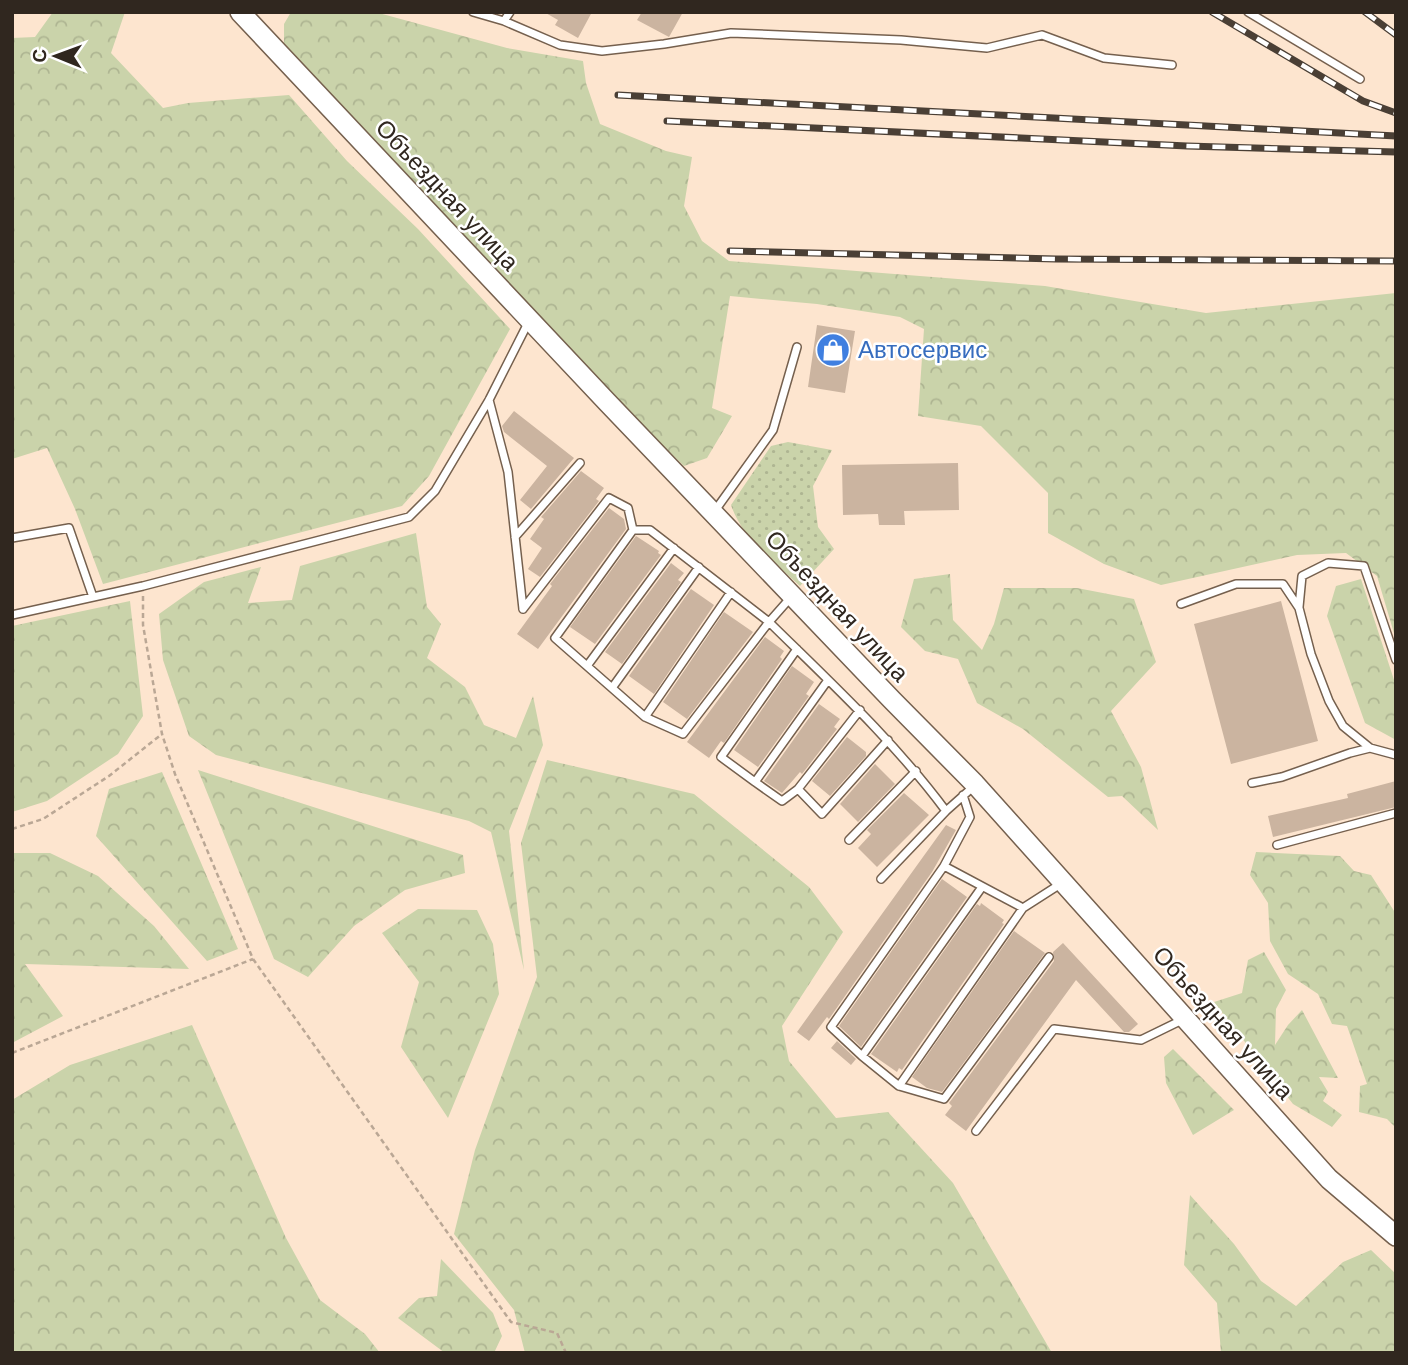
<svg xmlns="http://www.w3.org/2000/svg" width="1408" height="1365" font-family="Arial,sans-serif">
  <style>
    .grass { fill: url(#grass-dots) }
    .forest { fill: url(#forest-crowns) }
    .building { fill: #cbb4a0 }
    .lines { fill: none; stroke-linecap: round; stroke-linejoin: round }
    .service-casing { stroke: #75604e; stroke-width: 10 }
    .secondary-casing { stroke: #75604e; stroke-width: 22 }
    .path { stroke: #baa795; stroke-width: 2.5; stroke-dasharray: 5 3.5; stroke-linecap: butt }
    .service { stroke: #fff; stroke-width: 7 }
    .secondary { stroke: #fff; stroke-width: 19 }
    .rail-casing { stroke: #4a3f35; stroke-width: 7 }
    .rail { stroke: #fff; stroke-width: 4.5; stroke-dasharray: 13; stroke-linecap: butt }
    .labels { text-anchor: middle; stroke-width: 5; stroke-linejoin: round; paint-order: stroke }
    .street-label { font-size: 24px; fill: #30271f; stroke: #fff }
    .shop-label { font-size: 24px; fill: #366cbe; stroke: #fff; text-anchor: start }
  </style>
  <defs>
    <pattern id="grass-dots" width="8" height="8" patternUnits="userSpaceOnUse" patternTransform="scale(1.75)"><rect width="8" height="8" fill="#cad3aa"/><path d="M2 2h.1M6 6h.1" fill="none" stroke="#aeb592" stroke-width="1.8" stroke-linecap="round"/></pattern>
    <pattern id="forest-crowns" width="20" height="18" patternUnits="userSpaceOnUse" patternTransform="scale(1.75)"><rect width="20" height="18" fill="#cad3aa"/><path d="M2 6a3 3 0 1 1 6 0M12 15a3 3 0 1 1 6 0" fill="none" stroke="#aeb592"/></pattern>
  </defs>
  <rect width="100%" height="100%" fill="#fde5cf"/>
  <path class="grass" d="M 788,442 L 832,450 L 813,486 L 818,527 L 834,549 L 800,586 C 774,562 742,538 731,505 L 771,446 Z"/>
  <path class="forest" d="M 53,12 L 125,12 L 111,53 L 163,108 L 188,103 L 289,95 L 347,161 L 418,229 L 510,329 L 429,476 L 402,506 L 103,584 L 75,509 L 47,448 L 12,459 L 12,38 L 35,37 Z
    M 291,12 L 375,12 L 507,48 L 583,61 L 586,83 L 600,124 L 666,151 L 692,157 L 684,206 L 702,241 L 729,261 L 1045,286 L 1206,313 L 1396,293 L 1396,640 L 1377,576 L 1346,553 L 1297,555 L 1161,585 L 1104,564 L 1048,533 L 1048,493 L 981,426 L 918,416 L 924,329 L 900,317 L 817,304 L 730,296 L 712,408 L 732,416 L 707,458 L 684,466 L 604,389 L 284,43 L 284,24 Z
    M 416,533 L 427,607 L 441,624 L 427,658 L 465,687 L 484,725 L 516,738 L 533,696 L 543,745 L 509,831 L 524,970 L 491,832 L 469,821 L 216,755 L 189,736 L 163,660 L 159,614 L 204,582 L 261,567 L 248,603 L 292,600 L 300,566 Z
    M 950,574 L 953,620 L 982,650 L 994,624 L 1004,588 L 1077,588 L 1134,599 L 1156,662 L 1111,711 L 1141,767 L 1158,830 L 1122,796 L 1108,797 L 1023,729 L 977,703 L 958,659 L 925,651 L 901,627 L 914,579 Z
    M 1361,579 L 1396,686 L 1396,740 L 1365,723 L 1327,616 L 1336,586 Z
    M 130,601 L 143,716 L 118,754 L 47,801 L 12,812 L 12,626 Z
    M 547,760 L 694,794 L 809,887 L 843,932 L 782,1026 L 789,1061 L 836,1118 L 888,1112 L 953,1183 L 1052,1353 L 525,1353 L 514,1310 L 454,1234 L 475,1150 L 537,977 L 521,843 Z
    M 198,770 L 463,855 L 465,873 L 405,890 L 354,926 L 308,977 L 274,959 Z
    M 162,772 L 238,949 L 207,961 L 96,836 L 109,789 Z
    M 1256,852 L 1340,856 L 1354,871 L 1371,875 L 1396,914 L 1396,1128 L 1387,1119 L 1359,1112 L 1360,1086 L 1367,1084 L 1347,1026 L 1332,1024 L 1318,994 L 1288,974 L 1270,941 L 1268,903 L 1250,875 Z
    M 12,853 L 50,853 L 98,876 L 154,926 L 189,969 L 25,964 L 63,1016 L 12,1043 Z
    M 418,909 L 477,910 L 493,944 L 499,994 L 448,1118 L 401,1047 L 419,982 L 382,933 Z
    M 1264,952 L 1286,990 L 1276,1009 L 1275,1045 L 1288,1025 L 1302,1010 L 1338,1078 L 1319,1077 L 1328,1092 L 1323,1101 L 1342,1115 L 1332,1127 L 1293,1104 L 1214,1002 L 1242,993 L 1248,960 Z
    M 192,1025 L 286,1238 L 320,1300 L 365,1334 L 380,1353 L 12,1353 L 12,1100 L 70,1065 Z
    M 1173,1049 L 1234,1110 L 1193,1135 L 1166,1083 L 1164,1057 Z
    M 1190,1195 L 1234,1244 L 1261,1281 L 1296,1306 L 1343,1262 L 1371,1250 L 1396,1274 L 1396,1353 L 1221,1353 L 1217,1303 L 1184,1265 Z
    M 441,1259 L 493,1313 L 502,1336 L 494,1353 L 445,1353 L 398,1318 L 419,1298 L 437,1296 Z"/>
  <path class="building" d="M 544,12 L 592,12 L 578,38 L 555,25 L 558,20 Z
    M 642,12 L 683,12 L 669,37 L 637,20 Z
    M 817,325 L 855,331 L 845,393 L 808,387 Z
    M 514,411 L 574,458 L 531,509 L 520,500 L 547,466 L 504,432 L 502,426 Z
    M 958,463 L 959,510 L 904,511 L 905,525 L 879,525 L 878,514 L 843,515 L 842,465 Z
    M 581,471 L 604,488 L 596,499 L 599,501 L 540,577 L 528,569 L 542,548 L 530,539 L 544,519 L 541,517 Z
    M 609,508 L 624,519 L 626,529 L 538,649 L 517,634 L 552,586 L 550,584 Z
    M 636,536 L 659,551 L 658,553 L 661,555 L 595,644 L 570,627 Z
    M 671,563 L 684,573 L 678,580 L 681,582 L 622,664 L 605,652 Z
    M 691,589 L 714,605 L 654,694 L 629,676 Z
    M 1281,601 L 1318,741 L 1231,764 L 1194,624 Z
    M 724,612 L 753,632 L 687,719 L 663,702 Z
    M 765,637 L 784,651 L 780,657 L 782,659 L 724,743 L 721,741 L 709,758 L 687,742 Z
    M 792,666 L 814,682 L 806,694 L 809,696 L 758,767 L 734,750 Z
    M 819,704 L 840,719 L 834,727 L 837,729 L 802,774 L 800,772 L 782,793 L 764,781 Z
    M 847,737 L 866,752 L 866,756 L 830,796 L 812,781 Z
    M 875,764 L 895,784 L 858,822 L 840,804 Z
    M 1396,781 L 1396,807 L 1273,837 L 1268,816 L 1348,798 L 1347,794 Z
    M 904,793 L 929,815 L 877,867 L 858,848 L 871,834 L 867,830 Z
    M 946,825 L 956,830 L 932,872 L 829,1019 L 827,1017 L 809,1041 L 797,1032 Z
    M 942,879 L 967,897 L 861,1047 L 839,1026 Z
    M 981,903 L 1004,920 L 1002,923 L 1004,924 L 902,1070 L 899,1068 L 897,1072 L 871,1054 L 977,904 L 980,906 Z
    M 1014,931 L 1045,953 L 942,1092 L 927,1088 L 912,1077 Z
    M 1063,943 L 1138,1024 L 1129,1032 L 1124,1032 L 1076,980 L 966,1131 L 945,1115 L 952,1106 L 949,1103 L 1054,961 L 1053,952 Z
    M 837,1041 L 856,1059 L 851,1065 L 831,1048 Z"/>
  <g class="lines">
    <g class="service-casing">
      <path id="service" d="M 473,12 L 504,21 L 510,12
        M 1248,12 L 1360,79
        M 504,21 L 560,45 L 602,51 L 664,44 L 731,33 L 901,40 L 987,48 L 1042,35 L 1104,58 L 1172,65
        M 489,400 L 508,472 L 523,609
        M 714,512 L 773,430 L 797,347
        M 515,537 L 580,463
        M 12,538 L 69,528 L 93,597
        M 731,592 L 645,717 L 683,734 L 769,622 C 831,683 894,741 946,811 L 973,787
        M 1181,604 L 1236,584 L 1283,584 L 1299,608 L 1311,654 L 1329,701 L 1343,726 L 1370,748
        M 1299,607 L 1302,576 L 1328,563 L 1364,566 L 1396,660
        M 523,609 L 609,498 L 628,508 L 633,530
        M 12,615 L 143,586 L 409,517 L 435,491 L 489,400 L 529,321
        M 587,666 L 674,548
        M 612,688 L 699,567
        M 860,710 L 798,789 L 822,814 L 888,740
        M 645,717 L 555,638 L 633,530 L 650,530 L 769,622 L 792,596
        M 755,782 L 721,757 L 797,649
        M 1252,783 L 1282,777 L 1350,753 L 1370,748 L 1396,755
        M 798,789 L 782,801 L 755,782 L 828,680
        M 849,840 L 916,771
        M 1277,845 L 1396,813
        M 944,866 L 970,817 L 963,795
        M 881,879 L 946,811
        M 982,887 L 862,1056 L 831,1027 L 944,866 L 1023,908 L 1062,883
        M 862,1056 L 899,1086 L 1023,908
        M 899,1086 L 944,1099 L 1049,957
        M 976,1131 L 1054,1029 L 1141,1040 L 1184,1019"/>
    </g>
    <g class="secondary-casing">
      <path id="secondary" d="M 240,12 L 607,402 L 892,700 L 975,784 L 1329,1179 L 1396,1236"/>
    </g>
    <path class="path" d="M 143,596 L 143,625 L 162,734 L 175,774 L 253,959 L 511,1322 L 557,1333 L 566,1353
      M 12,829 L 43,819 L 109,776 L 162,734
      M 12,1053 L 253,959"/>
    <use href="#service" class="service"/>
    <use href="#secondary" class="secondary"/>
    <g class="rail-casing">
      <path id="rail" d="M 1212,12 L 1363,101 L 1396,113
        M 1365,12 L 1396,35
        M 618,95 L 1396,136
        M 667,121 L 1187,146 L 1396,152
        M 730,251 L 1056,259 L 1396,261"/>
    </g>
    <use href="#rail" class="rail"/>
  </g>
  <defs>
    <g id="shop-disc" transform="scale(1.75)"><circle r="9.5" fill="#3f7fe0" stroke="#fff"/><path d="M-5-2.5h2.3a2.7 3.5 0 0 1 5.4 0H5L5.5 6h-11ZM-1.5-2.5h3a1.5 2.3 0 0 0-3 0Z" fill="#fff"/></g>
  </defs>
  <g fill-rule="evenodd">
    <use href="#shop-disc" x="833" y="350"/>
  </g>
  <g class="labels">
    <g class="street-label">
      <text transform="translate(447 195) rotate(47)" y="8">Объездная улица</text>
      <text transform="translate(837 606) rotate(47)" y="8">Объездная улица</text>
      <text transform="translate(1223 1023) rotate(48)" y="8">Объездная улица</text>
    </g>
    <g class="shop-label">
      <text x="858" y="358">Автосервис</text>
    </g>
  </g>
  <rect width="1408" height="1365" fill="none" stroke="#30271f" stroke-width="28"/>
  <g transform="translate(56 56) rotate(271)" stroke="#ffffff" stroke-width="5" paint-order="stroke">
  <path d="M0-5L12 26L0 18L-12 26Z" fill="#30271f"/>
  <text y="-10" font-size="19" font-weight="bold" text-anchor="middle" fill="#30271f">С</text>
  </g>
</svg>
